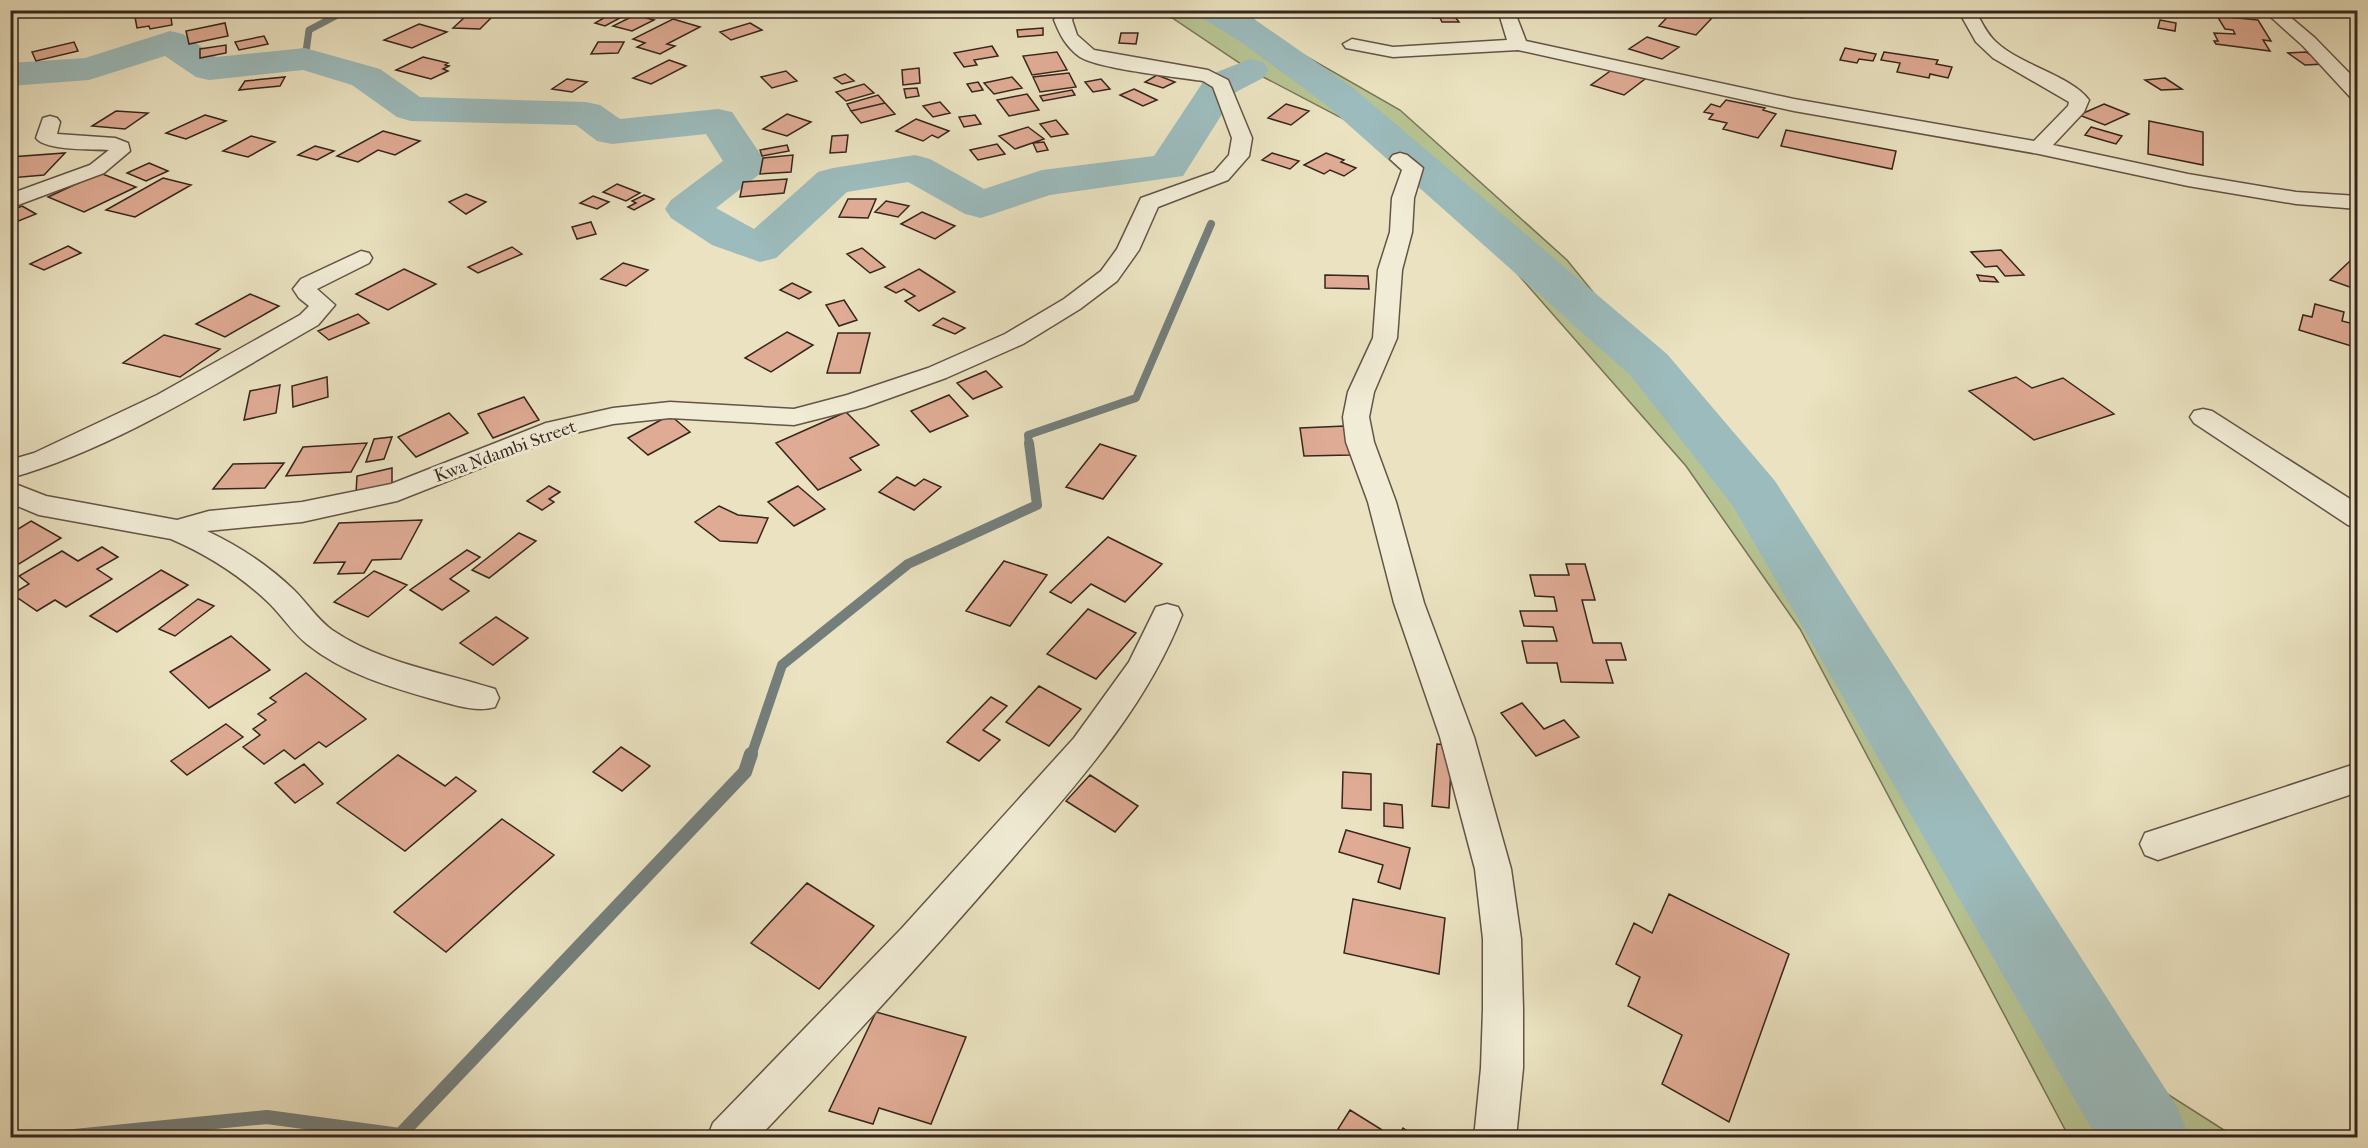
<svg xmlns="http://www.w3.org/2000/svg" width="2368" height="1148" font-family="'IM FELL French Canon',serif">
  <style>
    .green { fill: #b7c392; stroke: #777457; stroke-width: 1.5 }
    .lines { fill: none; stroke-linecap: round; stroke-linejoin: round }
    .stream-far3 { stroke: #747f7c; stroke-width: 7 }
    .stream-far2 { stroke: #747f7c; stroke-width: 8 }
    .stream-far1 { stroke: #747f7c; stroke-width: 10 }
    .stream { stroke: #747f7c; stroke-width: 14 }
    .river { fill: #9cbbbc; fill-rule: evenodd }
    .building { fill: #dfab94; stroke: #37251c; stroke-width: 1.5 }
    .minor-casing { stroke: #645445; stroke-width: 3 }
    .minor { fill: #f1ecd6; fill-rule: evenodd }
    .labels { text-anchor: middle; stroke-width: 6; stroke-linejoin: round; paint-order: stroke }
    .street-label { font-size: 18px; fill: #37251c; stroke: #f1ecd6 }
  </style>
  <rect width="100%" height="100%" fill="#eae2c0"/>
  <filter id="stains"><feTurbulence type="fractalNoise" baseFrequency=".00333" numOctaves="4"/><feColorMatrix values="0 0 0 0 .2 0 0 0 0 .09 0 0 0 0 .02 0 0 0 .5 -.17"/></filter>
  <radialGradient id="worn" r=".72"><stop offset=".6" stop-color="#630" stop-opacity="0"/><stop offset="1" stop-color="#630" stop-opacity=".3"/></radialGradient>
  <path class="green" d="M 1162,11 L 1245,11 L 1269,35 L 1400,110 L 1567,260 L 1709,435 L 1822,599 L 2062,1027 L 2235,1137 L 2069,1137 L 1800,629 L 1686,466 L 1414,156 L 1250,70 Z"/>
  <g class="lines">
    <path class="stream-far3" d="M 305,59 L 309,30 L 347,10"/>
    <path class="stream-far2" d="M 1029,444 L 1028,435 L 1136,398 L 1211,224"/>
    <path class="stream-far1" d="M 751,756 L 782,665 L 908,564 L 1037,505 L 1029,443"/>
    <path class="stream" d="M 54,1138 L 267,1117 L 400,1135 L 745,772 L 751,754"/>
    <path class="river" d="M 1198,10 L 1241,10 L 1352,87 L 1667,354 L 1775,481 L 2177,1107 L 2190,1138 L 2097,1138 L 1733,506 L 1631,376 L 1324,103 L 1238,40 L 1202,18 Z
      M 170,31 L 183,34 L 216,57 L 305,48 L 380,69 L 420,97 L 586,102 L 600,105 L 620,119 L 718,109 L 732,112 L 767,164 L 761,173 L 716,208 L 754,229 L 818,172 L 833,168 L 915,155 L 930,159 L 984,189 L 1042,170 L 1154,156 L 1207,76 L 1250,59 L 1263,62 L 1269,70 L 1263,78 L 1236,92 L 1183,176 L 1050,195 L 981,218 L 965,214 L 908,182 L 847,192 L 776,258 L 760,262 L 712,245 L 671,218 L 665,209 L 671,200 L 723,161 L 706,134 L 612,144 L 597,141 L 576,125 L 411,121 L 397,117 L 352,85 L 303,70 L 209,80 L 196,77 L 165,56 L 89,80 L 10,86 L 10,63 L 85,58 Z"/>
  </g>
  <path class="building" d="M 170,10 L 172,25 L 150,29 L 149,26 L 137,28 L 135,17 Z
    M 1096,10 L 1122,10 L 1120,16 L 1094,14 Z
    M 1674,10 L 1679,10 L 1712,18 L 1696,35 L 1659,26 Z
    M 1763,10 L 1805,10 L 1802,18 Z
    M 1452,13 L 1459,22 L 1442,22 L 1440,18 L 1432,18 L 1430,14 Z
    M 609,15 L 620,18 L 605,26 L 595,23 Z
    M 635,15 L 654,20 L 632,31 L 613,26 Z
    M 466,16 L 492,17 L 480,29 L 453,28 Z
    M 2217,16 L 2258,20 L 2271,41 L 2263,40 L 2270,51 L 2216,44 L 2214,41 L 2218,41 L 2214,33 L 2235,34 L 2233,30 L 2225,29 Z
    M 673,19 L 700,27 L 667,44 L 675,46 L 660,54 L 637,47 L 645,43 L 633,39 Z
    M 2160,20 L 2176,23 L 2175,31 L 2158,28 Z
    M 225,23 L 228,36 L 189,44 L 186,31 Z
    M 750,23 L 762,30 L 731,40 L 720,32 Z
    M 419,24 L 447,32 L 412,48 L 384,40 Z
    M 1043,28 L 1043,35 L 1018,37 L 1017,30 Z
    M 1121,33 L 1138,33 L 1136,44 L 1119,43 Z
    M 264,36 L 268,44 L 239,50 L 235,42 Z
    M 1647,37 L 1679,47 L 1662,59 L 1629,49 Z
    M 74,42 L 78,51 L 36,61 L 32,52 Z
    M 598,42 L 624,42 L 618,53 L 591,54 Z
    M 226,45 L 226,53 L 200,58 L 200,49 Z
    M 992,46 L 998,56 L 974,60 L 977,65 L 964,67 L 954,53 Z
    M 1845,48 L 1876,54 L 1873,61 L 1859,59 L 1857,63 L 1840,60 Z
    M 1057,52 L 1067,70 L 1032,75 L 1023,56 Z
    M 1884,52 L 1938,60 L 1936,64 L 1952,67 L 1948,78 L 1930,74 L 1929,78 L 1897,72 L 1900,63 L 1881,60 Z
    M 2306,52 L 2324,64 L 2305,65 L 2288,53 Z
    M 423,57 L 448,63 L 445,65 L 449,66 L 443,69 L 448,71 L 431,79 L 396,70 Z
    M 669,60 L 686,66 L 651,84 L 633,78 Z
    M 919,68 L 920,83 L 903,85 L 902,70 Z
    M 1613,69 L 1645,79 L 1624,95 L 1591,85 Z
    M 786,71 L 797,81 L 772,88 L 761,77 Z
    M 1069,73 L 1076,87 L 1040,92 L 1033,77 Z
    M 845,74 L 854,81 L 842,84 L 834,78 Z
    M 1157,75 L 1175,82 L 1163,88 L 1145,82 Z
    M 285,77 L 280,86 L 239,90 L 245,81 Z
    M 1012,77 L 1022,88 L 994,94 L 984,83 Z
    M 2165,78 L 2182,89 L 2161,90 L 2145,80 Z
    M 567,79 L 587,82 L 572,92 L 552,89 Z
    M 1101,79 L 1110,89 L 1093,92 L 1085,82 Z
    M 978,82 L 983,90 L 972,92 L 967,84 Z
    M 864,84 L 874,93 L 846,101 L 836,92 Z
    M 917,88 L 919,96 L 906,98 L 904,89 Z
    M 1134,89 L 1157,100 L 1143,106 L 1120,95 Z
    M 1072,90 L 1075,95 L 1043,101 L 1040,96 Z
    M 1027,94 L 1039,110 L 1009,116 L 997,100 Z
    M 878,95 L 885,103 L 851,111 L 847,104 Z
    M 1726,100 L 1765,108 L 1763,110 L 1776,114 L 1758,138 L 1723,129 L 1727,123 L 1709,119 L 1713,114 L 1704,112 L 1711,104 L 1720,107 Z
    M 940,102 L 950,113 L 933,117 L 923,106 Z
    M 885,103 L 895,114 L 861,123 L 851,111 Z
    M 1286,104 L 1309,111 L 1291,125 L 1268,118 Z
    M 2104,104 L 2129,114 L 2105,125 L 2079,115 Z
    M 116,111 L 148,113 L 125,129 L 92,126 Z
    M 787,114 L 811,122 L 787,136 L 763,129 Z
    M 205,115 L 226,121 L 186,139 L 166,133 Z
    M 975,115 L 981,124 L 964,127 L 959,117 Z
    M 916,119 L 949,131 L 938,138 L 932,135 L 923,141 L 896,131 Z
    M 1056,120 L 1068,134 L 1051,137 L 1040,124 Z
    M 2149,121 L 2203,132 L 2203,165 L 2148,154 Z
    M 1028,127 L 1044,139 L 1015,149 L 999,136 Z
    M 2091,127 L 2122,136 L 2116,144 L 2085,135 Z
    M 1786,130 L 1896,151 L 1892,169 L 1781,146 Z
    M 383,131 L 420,141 L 395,155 L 378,150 L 358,162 L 337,156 Z
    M 848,135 L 846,152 L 830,153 L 832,136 Z
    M 251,136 L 275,142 L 248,157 L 223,151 Z
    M 1044,142 L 1048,150 L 1037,152 L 1033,143 Z
    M 997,144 L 1005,154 L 978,160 L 970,150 Z
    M 787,145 L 789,151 L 762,156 L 760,150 Z
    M 315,146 L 334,151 L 317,160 L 298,155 Z
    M 65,153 L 44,175 L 10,178 L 10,157 Z
    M 1272,153 L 1299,161 L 1290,169 L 1262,160 Z
    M 1326,153 L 1344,160 L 1341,162 L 1356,168 L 1344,176 L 1330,170 L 1324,174 L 1304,165 Z
    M 793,155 L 791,172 L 760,174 L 763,158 Z
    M 149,163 L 168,171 L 146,181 L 127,173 Z
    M 100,173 L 136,187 L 84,212 L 48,197 Z
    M 163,178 L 191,185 L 135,217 L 106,210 Z
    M 787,179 L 784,193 L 740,197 L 743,182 Z
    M 617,184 L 640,193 L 626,201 L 603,192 Z
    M 466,194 L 486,202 L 466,214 L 449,202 Z
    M 644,195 L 654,199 L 634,210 L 628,207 L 636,203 L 632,201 Z
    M 593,196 L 609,202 L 597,209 L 580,203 Z
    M 848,199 L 876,199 L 868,218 L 839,217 Z
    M 886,201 L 909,206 L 898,217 L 875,212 Z
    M 22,206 L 36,214 L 16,222 L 10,220 L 10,211 Z
    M 922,212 L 955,226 L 935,239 L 901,224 Z
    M 591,222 L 596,234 L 577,239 L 572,227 Z
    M 68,246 L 81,253 L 44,270 L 30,264 Z
    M 512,247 L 522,254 L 478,273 L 468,267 Z
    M 862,248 L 885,267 L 870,273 L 847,254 Z
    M 2001,250 L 2024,275 L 2005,276 L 1997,266 L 1985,267 L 1971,252 Z
    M 2351,260 L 2358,262 L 2358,290 L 2330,280 Z
    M 623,263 L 648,270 L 626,286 L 601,279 Z
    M 404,269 L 436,284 L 388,310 L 356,294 Z
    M 919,269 L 955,292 L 919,311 L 905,301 L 915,296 L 904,289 L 896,293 L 885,287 Z
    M 1325,275 L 1368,276 L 1369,289 L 1325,288 Z
    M 1977,275 L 1994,277 L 1998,282 L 1980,281 Z
    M 792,283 L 811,292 L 799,299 L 780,290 Z
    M 250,294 L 279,306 L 225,337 L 196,324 Z
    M 844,300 L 857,320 L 839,326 L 826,305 Z
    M 2315,304 L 2344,312 L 2342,321 L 2358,325 L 2358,348 L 2299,330 L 2303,315 L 2312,317 Z
    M 358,314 L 369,323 L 329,340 L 318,331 Z
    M 943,318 L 965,328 L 955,334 L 933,325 Z
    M 787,332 L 813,345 L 771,372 L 745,358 Z
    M 838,333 L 870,333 L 860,373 L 827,373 Z
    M 164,335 L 220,349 L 180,377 L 123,363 Z
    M 986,371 L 1002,387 L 973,399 L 957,383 Z
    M 327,377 L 328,397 L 293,407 L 292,386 Z
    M 2016,377 L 2032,388 L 2063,378 L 2114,414 L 2034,440 L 1969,391 Z
    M 280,385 L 276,413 L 244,420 L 250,391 Z
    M 949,395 L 968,416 L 930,432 L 911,411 Z
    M 524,397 L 539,420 L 493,438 L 478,414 Z
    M 846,412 L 879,445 L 850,458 L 861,470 L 818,490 L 776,443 Z
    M 449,413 L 468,433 L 416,457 L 398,437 Z
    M 670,415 L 690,432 L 648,455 L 628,438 Z
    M 1345,426 L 1350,455 L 1304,456 L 1300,428 Z
    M 392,437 L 384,459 L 366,462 L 374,439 Z
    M 367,443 L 351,472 L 286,476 L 303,447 Z
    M 1100,444 L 1136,456 L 1103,499 L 1066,487 Z
    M 284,463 L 265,488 L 213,489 L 233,464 Z
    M 392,468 L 392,485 L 356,493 L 357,476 Z
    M 897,477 L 915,486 L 924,479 L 941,487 L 914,510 L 879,492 Z
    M 549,486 L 560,492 L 549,499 L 554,502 L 542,510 L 527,501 Z
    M 798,486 L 825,509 L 794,526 L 768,502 Z
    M 719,506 L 738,515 L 768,518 L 757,543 L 720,541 L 695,522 Z
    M 422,520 L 401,559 L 372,560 L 364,573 L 338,574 L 345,562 L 314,563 L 339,523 Z
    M 31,521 L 61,538 L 19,564 L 10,559 L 10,534 Z
    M 519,533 L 536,541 L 489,578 L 472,570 Z
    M 1108,537 L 1162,564 L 1125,602 L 1091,584 L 1071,603 L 1050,592 Z
    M 102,547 L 118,557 L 97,569 L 112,579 L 66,607 L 55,600 L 37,611 L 12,594 L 29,584 L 19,576 L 62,551 L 78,561 Z
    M 467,550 L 480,557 L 450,579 L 469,591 L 442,610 L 410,590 Z
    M 1004,561 L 1047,575 L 1010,626 L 966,611 Z
    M 1566,564 L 1585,564 L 1595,600 L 1582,600 L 1593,643 L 1621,643 L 1626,660 L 1606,660 L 1613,683 L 1561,682 L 1557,663 L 1527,663 L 1522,641 L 1557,641 L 1553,627 L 1524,626 L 1520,611 L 1557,611 L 1554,597 L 1535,596 L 1530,575 L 1569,575 Z
    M 161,570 L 188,585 L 117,632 L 90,616 Z
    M 374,571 L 407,585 L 368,617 L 334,602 Z
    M 198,599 L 214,606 L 175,636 L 159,629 Z
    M 1088,609 L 1136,633 L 1096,679 L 1047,654 Z
    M 496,617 L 528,638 L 493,665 L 460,643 Z
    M 231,636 L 270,670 L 209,708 L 170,672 Z
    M 306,673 L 366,719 L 326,747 L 319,742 L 295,759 L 284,750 L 264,764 L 243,747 L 260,735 L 253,729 L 266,720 L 258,714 L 276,702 L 270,698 Z
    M 1039,686 L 1081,709 L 1049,746 L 1006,722 Z
    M 991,697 L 1007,706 L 983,730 L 1000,740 L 979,761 L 947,742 Z
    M 1522,703 L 1544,729 L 1564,720 L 1579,737 L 1536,756 L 1501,713 Z
    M 226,724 L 243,737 L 187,775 L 171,761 Z
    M 1437,744 L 1452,746 L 1449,808 L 1432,806 Z
    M 621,747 L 650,766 L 622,791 L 593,772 Z
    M 398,755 L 445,786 L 456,777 L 476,791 L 405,851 L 337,803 Z
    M 304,764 L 323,784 L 295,803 L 275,783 Z
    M 1343,772 L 1371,774 L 1371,810 L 1342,808 Z
    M 1090,775 L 1138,806 L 1115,832 L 1066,801 Z
    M 1384,803 L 1402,805 L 1403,828 L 1384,826 Z
    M 502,819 L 554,855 L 446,952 L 394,912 Z
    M 1346,830 L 1410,848 L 1400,889 L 1378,882 L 1383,865 L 1339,852 Z
    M 807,883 L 874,926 L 819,989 L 751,943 Z
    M 1669,894 L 1789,954 L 1729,1122 L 1662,1084 L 1682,1035 L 1628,1006 L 1640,977 L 1616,964 L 1634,923 L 1652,933 Z
    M 1353,899 L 1445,918 L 1439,974 L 1344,953 Z
    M 876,1012 L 966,1037 L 931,1124 L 879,1108 L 873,1124 L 829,1111 Z
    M 1350,1110 L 1395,1138 L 1351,1138 L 1338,1129 Z
    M 1403,1128 L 1418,1138 L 1398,1138 Z"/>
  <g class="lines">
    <g class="minor-casing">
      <path id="minor" d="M 1059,10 L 1076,10 L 1072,20 L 1077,35 L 1094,50 L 1208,70 L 1228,80 L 1252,138 L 1249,156 L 1228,180 L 1158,207 L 1139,250 L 1117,281 L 1080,309 L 1023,344 L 946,378 L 865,407 L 794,425 L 670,418 L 613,424 L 562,436 L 397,501 L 302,522 L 207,531 C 239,546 269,566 294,590 C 307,603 317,619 332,630 C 382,664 439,671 495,689 L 499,698 L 495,707 C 475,713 452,704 432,699 C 390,687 343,673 307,644 C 293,633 283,617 270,604 C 241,576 208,555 171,539 L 39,515 L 10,503 L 10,482 L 46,496 L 177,520 L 209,511 L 302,502 L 391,484 L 546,423 L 613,408 L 670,402 L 794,409 L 847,395 L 928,368 L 1005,334 L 1064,299 L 1101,271 L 1117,249 L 1141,198 L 1214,172 L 1229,155 L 1232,138 L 1213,87 L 1203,81 C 1177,77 1099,69 1080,57 C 1066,47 1060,35 1054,20 Z
        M 1489,10 L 1514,10 L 1526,41 L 1794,99 L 2034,141 L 2068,106 L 2069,102 L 1993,58 L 1976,42 L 1958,10 L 1975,10 C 1981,21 1987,34 1996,42 C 2020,65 2072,76 2089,100 L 2084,112 L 2053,145 L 2188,174 L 2296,192 L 2358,196 L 2358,209 L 2296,204 L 2188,186 L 2039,154 L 1794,111 L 1518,50 L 1393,57 L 1346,48 L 1343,44 L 1352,39 L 1393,47 L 1507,40 L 1500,17 Z
        M 2263,10 L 2282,10 L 2315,38 L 2358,82 L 2358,100 L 2351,98 L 2303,46 Z
        M 50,116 L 57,118 L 60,122 L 57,134 L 115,138 L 128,143 L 130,151 L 104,173 L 10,208 L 10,194 L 90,165 L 109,150 C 93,149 45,151 36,138 L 43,118 Z
        M 1400,153 L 1407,155 L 1423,168 L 1414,198 L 1412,232 L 1402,270 L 1397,338 L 1374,392 L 1369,417 L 1374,442 L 1396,502 L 1424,603 L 1474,737 L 1511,869 L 1521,939 L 1523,1009 L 1523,1068 L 1516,1138 L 1474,1138 L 1481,1068 L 1483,1009 L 1483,939 L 1475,869 L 1440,737 L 1394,603 L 1368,502 L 1346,442 L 1343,417 L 1348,392 L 1373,338 L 1378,270 L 1390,232 L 1392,198 L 1402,170 L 1390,159 L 1393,155 Z
        M 361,251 L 369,253 L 372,258 L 369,263 L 317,289 L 335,305 L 318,325 C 223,379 115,449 10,478 L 10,460 L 34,453 L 157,395 L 300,315 L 309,306 L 299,298 L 293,289 L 301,279 Z
        M 2203,409 L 2212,411 L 2358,504 L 2358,528 L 2348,525 L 2194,423 L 2190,417 L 2194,411 Z
        M 1167,604 L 1178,607 L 1182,615 C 1145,710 1077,783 1012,859 C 930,954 845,1047 758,1138 L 707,1138 L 713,1123 L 902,928 L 1074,738 L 1129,662 L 1156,607 Z
        M 2358,763 L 2358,792 L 2158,860 L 2145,855 L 2140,844 L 2145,833 Z"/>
    </g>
    <use href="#minor" class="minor"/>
  </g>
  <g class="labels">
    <g class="street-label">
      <text transform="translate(505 451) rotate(-20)" y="6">Kwa Ndambi Street</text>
    </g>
  </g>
  <rect width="2368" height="1148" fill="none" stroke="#eae2c0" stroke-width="36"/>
  <rect x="12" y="12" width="2344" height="1124" fill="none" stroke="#37251c" stroke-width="3"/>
  <rect x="18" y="18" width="2332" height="1112" fill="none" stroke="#37251c" stroke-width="1.5"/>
  <rect width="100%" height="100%" filter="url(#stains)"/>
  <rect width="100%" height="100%" fill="url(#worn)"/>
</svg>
